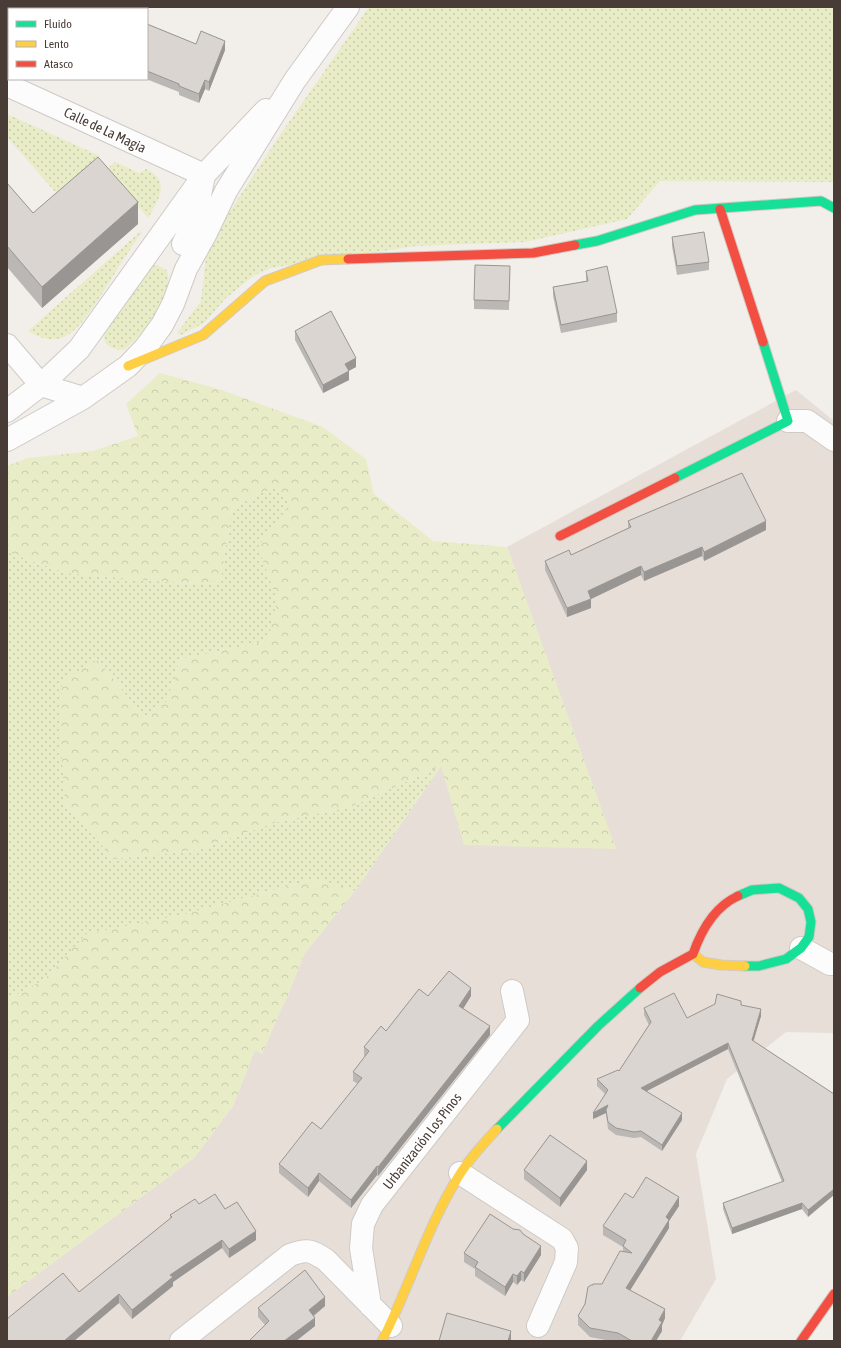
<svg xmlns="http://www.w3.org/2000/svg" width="841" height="1348" font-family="'Asap Condensed',sans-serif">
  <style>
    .residential { fill: #e6ded7 }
    .grass { fill: url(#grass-dots) }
    .forest { fill: url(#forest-crowns) }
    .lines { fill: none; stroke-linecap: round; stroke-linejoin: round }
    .street-casing { stroke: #cecac6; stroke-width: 24 }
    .fast-casing { stroke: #d3cac2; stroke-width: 11 }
    .slow-casing { stroke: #d3cac2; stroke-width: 11 }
    .jam-casing { stroke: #d3cac2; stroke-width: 11 }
    .street { stroke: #fdfcfc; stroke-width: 22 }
    .fast { stroke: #16e098; stroke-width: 9 }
    .slow { stroke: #ffcf43; stroke-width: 9 }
    .jam { stroke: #f24e42; stroke-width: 9 }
    .wall { fill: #bbb7b4 }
    .shaded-wall { fill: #999592 }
    .building { fill: #dad5d1; stroke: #999592 }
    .labels { text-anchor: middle; stroke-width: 3; stroke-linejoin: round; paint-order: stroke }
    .street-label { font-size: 14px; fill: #493c36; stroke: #fff }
  </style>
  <defs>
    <pattern id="grass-dots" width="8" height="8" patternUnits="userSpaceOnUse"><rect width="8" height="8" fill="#e8edc8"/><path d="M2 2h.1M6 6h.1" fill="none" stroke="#c8ccac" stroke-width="1.8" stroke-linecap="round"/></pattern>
    <pattern id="forest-crowns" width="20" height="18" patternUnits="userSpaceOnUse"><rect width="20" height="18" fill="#e8edc8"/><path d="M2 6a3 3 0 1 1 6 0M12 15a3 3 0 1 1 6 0" fill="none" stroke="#c8ccac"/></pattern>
  </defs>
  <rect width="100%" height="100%" fill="#f2eeea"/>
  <path class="residential" d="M 796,390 L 834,421 L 834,1033 L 786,1032 L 727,1079 L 696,1154 L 716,1279 L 680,1341 L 7,1341 L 7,1297 L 194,1158 L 233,1106 L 255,1050 L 262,1054 L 283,1005 L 287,998 L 304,954 L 355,891 L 441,766 L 615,849 L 507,547 Z"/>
  <path class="grass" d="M 369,7 L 834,7 L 834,182 L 660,181 L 627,219 L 525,242 L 416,246 L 271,268 L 253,276 L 226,298 L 204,323 L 181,335 L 177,333 L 201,301 L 206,257 L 224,220 L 280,135 Z
    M 7,114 L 100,156 L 57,194 L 7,137 Z
    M 115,162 L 139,173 L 146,169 C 172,181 158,200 148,218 L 107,169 Z
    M 141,231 L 142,232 C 131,248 120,264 110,281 C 100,296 82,328 66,336 C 53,343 40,338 28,331 Z
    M 158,265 C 160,267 164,268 166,270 C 175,282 155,316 148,326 C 141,335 132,343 124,350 C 110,349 103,346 104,331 L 152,266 Z
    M 272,487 L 293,502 L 259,547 L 278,600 L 268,641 L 180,659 L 167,701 L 146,720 L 98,660 L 65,804 L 114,859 L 197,850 L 276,822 L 350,807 L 441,766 L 355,891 L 314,879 L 182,915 L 87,934 L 45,979 L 7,1000 L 7,552 L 66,573 L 168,582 L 220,584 L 232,508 Z"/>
  <path class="forest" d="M 160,373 L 219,389 L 323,427 L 366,459 L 374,494 L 433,541 L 507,547 L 616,849 L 464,845 L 441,766 L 350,807 L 276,822 L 197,850 L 114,859 L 65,804 L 60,732 L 62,680 L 98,660 L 146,720 L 167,701 L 180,659 L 268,641 L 277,600 L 258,547 L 292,502 L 272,487 L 232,508 L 220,584 L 168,582 L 66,573 L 7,552 L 7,466 L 28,458 L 93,451 L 138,436 L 126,404 Z
    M 314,879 L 355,891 L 304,954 L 287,998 L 283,1005 L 262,1054 L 255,1050 L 233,1106 L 194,1158 L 7,1297 L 7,1000 L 45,979 L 86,934 L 182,915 Z"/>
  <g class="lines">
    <g class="street-casing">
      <path id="street" d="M 7,85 L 204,175 L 195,220 L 183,244
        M 7,345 L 41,385 L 83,398
        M 7,411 L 41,385 L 79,349 L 204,175 L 266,110
        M 788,421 L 807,421 L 834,440
        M 7,440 L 83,398 L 128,366 L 146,347 L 162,325 L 173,304 L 186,269 L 205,235 L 226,191 L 295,80 L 348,7
        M 801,948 L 830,964 L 834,964
        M 460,1173 L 562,1239 L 567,1248 L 566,1262 L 538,1326
        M 370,1305 L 361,1248 L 363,1224 L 372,1205 L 518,1020 L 512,991
        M 181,1341 L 290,1255 C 307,1249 311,1250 326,1260 L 391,1326"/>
    </g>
    <g class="fast-casing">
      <path id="fast" d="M 575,245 L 597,241 L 695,210 L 821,201 L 834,208
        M 675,478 L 788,421 L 763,342
        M 738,896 L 752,890 L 779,888 L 799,898 L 808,909 L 811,922 L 809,937 L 801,948 L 786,959 L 759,966 L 745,966
        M 497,1129 L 598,1026 L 640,988"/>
    </g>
    <g class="slow-casing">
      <path id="slow" d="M 128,366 L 203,335 L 265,281 L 321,260 L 348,259
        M 693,954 L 703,962 L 721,965 L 745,966
        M 382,1341 C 410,1286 427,1226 460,1174 C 470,1158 484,1143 497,1129"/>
    </g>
    <g class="jam-casing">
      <path id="jam" d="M 720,209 L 763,342
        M 348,259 L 533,253 L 575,245
        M 560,536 L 675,478
        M 640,988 L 660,972 L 693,954 C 701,931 714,907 738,896
        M 801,1341 L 834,1294"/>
    </g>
    <use href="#street" class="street"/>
    <use href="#fast" class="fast"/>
    <use href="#slow" class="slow"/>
    <use href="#jam" class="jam"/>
  </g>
  <path class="wall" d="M 147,24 L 196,44 L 225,50 L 209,91 L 205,89 L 199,103 L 179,95 L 179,92 L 146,79 L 147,79 Z
    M 7,183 L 33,213 L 138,224 L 42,308 L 7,267 Z
    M 672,237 L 709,262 L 709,270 L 677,275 L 672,246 Z
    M 510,266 L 509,310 L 474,309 L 474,300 Z
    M 586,271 L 617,313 L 617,322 L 561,333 L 553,296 L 553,287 L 586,281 Z
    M 295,331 L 356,367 L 348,371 L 349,380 L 323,393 L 295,340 Z
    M 628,521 L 766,530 L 704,561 L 702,556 L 644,581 L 641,575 L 591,599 L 591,608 L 567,617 L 545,570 L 545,561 L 571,555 L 628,528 Z
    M 428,996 L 471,996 L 463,1009 L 490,1035 L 378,1176 L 377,1175 L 351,1208 L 319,1181 L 308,1197 L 279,1173 L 279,1164 L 321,1129 L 358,1084 L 353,1081 L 353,1072 L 365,1057 L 364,1056 L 364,1047 L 386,1031 Z
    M 741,1005 L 761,1016 L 753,1041 L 834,1094 L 808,1217 L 802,1209 L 732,1234 L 723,1209 L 723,1203 L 782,1182 L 728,1049 L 647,1091 L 682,1120 L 662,1151 L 641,1137 L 634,1138 L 616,1135 L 608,1129 L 606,1113 L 593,1119 L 605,1094 L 597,1086 L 597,1079 L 619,1071 L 649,1025 L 644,1015 L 644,1008 L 687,1018 Z
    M 524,1170 L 587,1170 L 560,1207 L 524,1179 Z
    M 633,1198 L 679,1206 L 669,1221 L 669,1228 L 630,1290 L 665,1318 L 662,1325 L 662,1331 L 656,1341 L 611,1341 L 590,1337 L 578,1325 L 578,1316 L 585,1304 L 593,1285 L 602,1284 L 623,1251 L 623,1247 L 603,1235 L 603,1226 Z
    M 199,1204 L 225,1209 L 256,1240 L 229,1258 L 222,1248 L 173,1282 L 173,1286 L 132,1319 L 119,1303 L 74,1341 L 7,1341 L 79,1292 L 170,1219 L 170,1215 Z
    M 523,1234 L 541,1255 L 524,1282 L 521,1280 L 517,1285 L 513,1282 L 505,1296 L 475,1276 L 475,1269 L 464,1262 L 464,1253 Z
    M 325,1306 L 314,1316 L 315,1326 L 296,1341 L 249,1341 L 265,1325 L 258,1317 L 258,1308 Z"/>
  <path class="shaded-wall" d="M 225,41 L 225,50 L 209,91 L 209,82 Z
    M 205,80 L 205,89 L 199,103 L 199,94 Z
    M 138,202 L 138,224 L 42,308 L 42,287 Z
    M 356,358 L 356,367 L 345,373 L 345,364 Z
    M 349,371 L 349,380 L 323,393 L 323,385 Z
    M 766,521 L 766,530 L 704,561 L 704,552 Z
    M 702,547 L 702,556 L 644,581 L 644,572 Z
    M 641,566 L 641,575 L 591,599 L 591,608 L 567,617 L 567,608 L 588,591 Z
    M 471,988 L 471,996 L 459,1015 L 459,1006 Z
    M 761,1009 L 761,1016 L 752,1046 L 752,1040 Z
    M 490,1026 L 490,1035 L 378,1176 L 378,1167 Z
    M 728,1043 L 728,1049 L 641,1094 L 641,1088 Z
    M 608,1105 L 606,1110 L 606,1113 L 593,1119 L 593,1113 Z
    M 682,1113 L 682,1120 L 662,1151 L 662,1145 Z
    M 587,1161 L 587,1170 L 560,1207 L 560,1198 Z
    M 377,1166 L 377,1175 L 351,1208 L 351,1200 Z
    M 319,1173 L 319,1181 L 308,1197 L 308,1188 Z
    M 834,1189 L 834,1195 L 808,1217 L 808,1210 Z
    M 679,1197 L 679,1206 L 669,1221 L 669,1228 L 626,1297 L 626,1288 L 666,1217 Z
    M 802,1203 L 802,1209 L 732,1234 L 732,1228 Z
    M 256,1231 L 256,1240 L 229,1258 L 229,1249 Z
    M 222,1240 L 222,1248 L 173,1282 L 173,1286 L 132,1319 L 132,1310 L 170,1275 Z
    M 541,1246 L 541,1255 L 524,1282 L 524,1273 Z
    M 521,1271 L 521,1280 L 517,1285 L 517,1276 Z
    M 513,1274 L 513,1282 L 505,1296 L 505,1287 Z
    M 119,1294 L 119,1303 L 74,1341 L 64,1341 Z
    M 325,1297 L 325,1306 L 309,1319 L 309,1310 Z
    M 665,1309 L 665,1318 L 662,1325 L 662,1331 L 656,1341 L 651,1341 L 659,1320 Z
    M 315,1318 L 315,1326 L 296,1341 L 284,1341 Z
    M 511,1331 L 511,1341 L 508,1341 Z"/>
  <path class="building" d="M 75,7 L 105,7 L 110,9 L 74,9 Z
    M 147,24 L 196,44 L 201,31 L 225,41 L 209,82 L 205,80 L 199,94 L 179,86 L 179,84 L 147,71 Z
    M 98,157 L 138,202 L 42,287 L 7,246 L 7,183 L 33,213 Z
    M 704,232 L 709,262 L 677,266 L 672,237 Z
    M 475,265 L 510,266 L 509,301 L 474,300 Z
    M 607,266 L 617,313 L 561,325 L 553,287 L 588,281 L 586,271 Z
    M 331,311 L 356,358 L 345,364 L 349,371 L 323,385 L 295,331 Z
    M 742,473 L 766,521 L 704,552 L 702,547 L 644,572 L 641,566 L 588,591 L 591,599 L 567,608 L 545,561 L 569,550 L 571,555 L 631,527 L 628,521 Z
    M 449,971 L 471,988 L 459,1006 L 490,1026 L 378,1167 L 377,1166 L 351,1200 L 319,1173 L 308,1188 L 279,1164 L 312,1122 L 321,1129 L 362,1078 L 353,1072 L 369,1051 L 364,1047 L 381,1026 L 386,1031 L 419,989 L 428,996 Z
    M 674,993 L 687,1018 L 715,1004 L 717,994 L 741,1001 L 741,1005 L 761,1009 L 752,1040 L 834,1094 L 834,1189 L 808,1210 L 802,1203 L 732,1228 L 723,1203 L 784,1181 L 728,1043 L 641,1088 L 682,1113 L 662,1145 L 641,1131 L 634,1132 L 616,1128 L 608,1122 L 606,1110 L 608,1105 L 593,1113 L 608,1090 L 597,1079 L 618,1070 L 619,1071 L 651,1022 L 644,1008 Z
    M 550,1135 L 587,1161 L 560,1198 L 524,1170 Z
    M 646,1177 L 679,1197 L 666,1217 L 669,1220 L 626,1288 L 665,1309 L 659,1320 L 662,1322 L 651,1341 L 632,1341 L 618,1333 L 590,1328 L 578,1316 L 585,1304 L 588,1287 L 591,1285 L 593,1285 L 593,1284 L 602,1284 L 620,1251 L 632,1253 L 623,1246 L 626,1240 L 603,1226 L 625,1193 L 633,1198 Z
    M 215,1194 L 225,1209 L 237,1202 L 256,1231 L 229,1249 L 222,1240 L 170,1275 L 173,1277 L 132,1310 L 119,1294 L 64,1341 L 7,1341 L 7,1319 L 63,1273 L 79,1292 L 172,1217 L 170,1215 L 195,1199 L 199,1204 Z
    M 490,1214 L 513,1229 L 520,1230 L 523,1234 L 541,1246 L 524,1273 L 521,1271 L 517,1276 L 513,1274 L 505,1287 L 475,1267 L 478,1262 L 464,1253 Z
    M 305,1270 L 325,1297 L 309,1310 L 315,1318 L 284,1341 L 249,1341 L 269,1321 L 258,1308 Z
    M 447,1313 L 511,1331 L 508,1341 L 439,1341 Z"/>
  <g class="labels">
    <g class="street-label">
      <text transform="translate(105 130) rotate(25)" y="5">Calle de La Magia</text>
      <text transform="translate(422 1141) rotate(-52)" y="5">Urbanización Los Pinos</text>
    </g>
  </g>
  <rect width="841" height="1348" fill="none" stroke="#493c36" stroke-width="16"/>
  <rect x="8" y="8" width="140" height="72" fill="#ffffff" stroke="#b6b1af"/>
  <rect x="16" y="21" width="20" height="6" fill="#16e098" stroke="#b6b1af"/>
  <text x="44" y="28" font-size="12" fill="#493c36">Fluido</text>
  <rect x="16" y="41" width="20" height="6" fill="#ffcf43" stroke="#b6b1af"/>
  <text x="44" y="48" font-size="12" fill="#493c36">Lento</text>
  <rect x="16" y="61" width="20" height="6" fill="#f24e42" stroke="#b6b1af"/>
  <text x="44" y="68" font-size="12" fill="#493c36">Atasco</text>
</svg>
